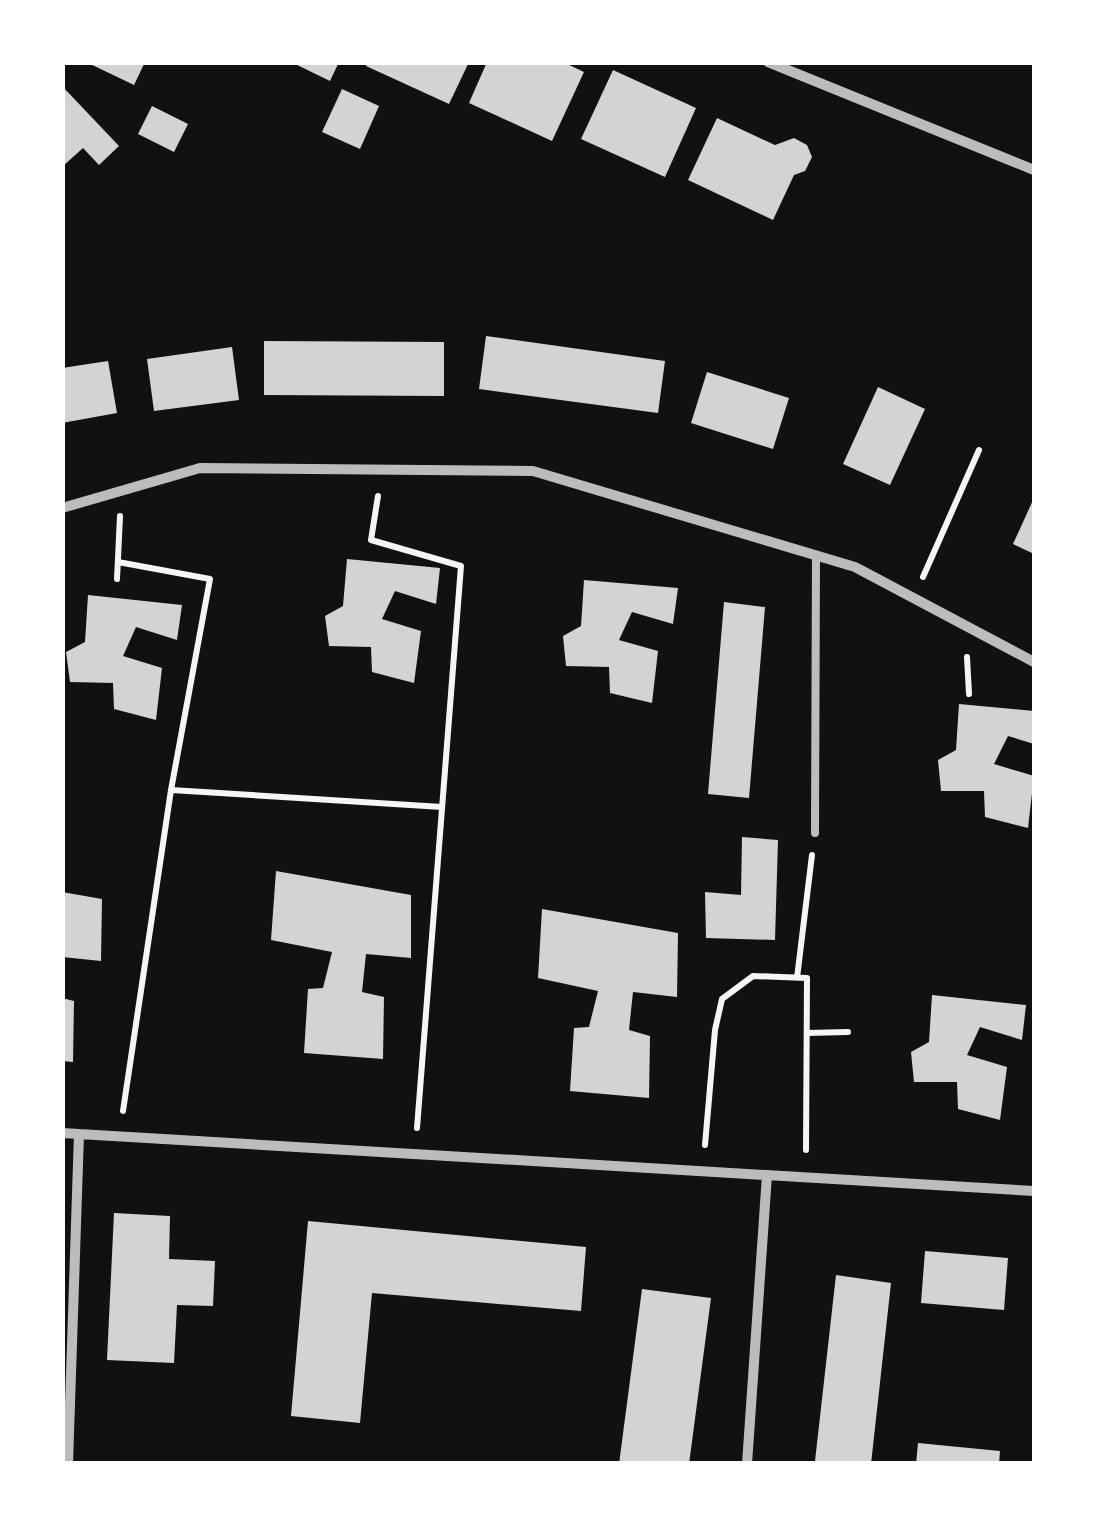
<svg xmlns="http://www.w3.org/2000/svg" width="1097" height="1526" font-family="'Roboto Serif',serif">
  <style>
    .building { fill: #d3d3d3 }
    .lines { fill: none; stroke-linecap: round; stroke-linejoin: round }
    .path { stroke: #f5f5f5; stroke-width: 6 }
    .service { stroke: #bcbcbc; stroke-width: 8 }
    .minor { stroke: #bcbcbc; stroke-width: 10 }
  </style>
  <rect width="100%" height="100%" fill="#111"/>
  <path class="building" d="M 86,62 L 145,62 L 134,85 Z
    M 291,62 L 339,62 L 330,81 Z
    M 367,62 L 469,62 L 449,104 L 366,66 Z
    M 487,62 L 563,62 L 584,72 L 552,141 L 469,103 Z
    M 613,70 L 696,108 L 665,177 L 581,139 Z
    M 62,86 L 119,146 L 99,165 L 83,148 L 62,167 Z
    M 342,89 L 379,106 L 360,149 L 322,132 Z
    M 152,106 L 188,124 L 174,152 L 138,134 Z
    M 717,118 L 775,145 L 794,138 L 807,145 L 812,157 L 805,171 L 794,175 L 773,220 L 688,180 Z
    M 486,336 L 665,361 L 658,413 L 479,389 Z
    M 264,341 L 444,342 L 444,396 L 264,395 Z
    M 232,347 L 239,400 L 154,411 L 147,359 Z
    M 108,361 L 117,413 L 62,423 L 62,368 Z
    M 707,372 L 789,398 L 773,449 L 691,423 Z
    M 878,387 L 925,409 L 890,485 L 843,464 Z
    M 1034,498 L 1034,554 L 1013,544 Z
    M 347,559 L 440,568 L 436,604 L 395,591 L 382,619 L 421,631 L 414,683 L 372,672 L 371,647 L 329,646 L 325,616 L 343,606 Z
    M 584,580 L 678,588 L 673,624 L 632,612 L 619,640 L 658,651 L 652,703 L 610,693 L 609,667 L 566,666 L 563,636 L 581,626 Z
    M 88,595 L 182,605 L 177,640 L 136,627 L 123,656 L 162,668 L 156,720 L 114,709 L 113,683 L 70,682 L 66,652 L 85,642 Z
    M 724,602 L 765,607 L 749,798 L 708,794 Z
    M 959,704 L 1034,711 L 1034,744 L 1008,736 L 994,764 L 1034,776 L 1028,828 L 985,817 L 984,791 L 941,791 L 938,760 L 956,750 Z
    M 742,837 L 778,840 L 775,940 L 706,938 L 705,892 L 741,895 Z
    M 276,871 L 411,895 L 411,958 L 366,954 L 362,992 L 384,997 L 383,1059 L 304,1053 L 308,989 L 323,988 L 332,952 L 271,940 Z
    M 62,892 L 102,899 L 101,961 L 62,957 Z
    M 542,909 L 678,933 L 677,997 L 633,992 L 629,1030 L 650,1036 L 649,1098 L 570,1091 L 574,1028 L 589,1027 L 598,991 L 538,978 Z
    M 932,995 L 1026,1005 L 1022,1040 L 980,1027 L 967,1055 L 1007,1067 L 1000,1120 L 958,1109 L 957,1082 L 914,1082 L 911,1052 L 929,1042 Z
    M 62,998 L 74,1001 L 73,1062 L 62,1061 Z
    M 114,1213 L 170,1216 L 169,1259 L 215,1261 L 213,1306 L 177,1305 L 174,1363 L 107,1360 Z
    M 308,1221 L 586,1247 L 581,1311 L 372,1293 L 360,1423 L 291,1416 Z
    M 925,1251 L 1008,1258 L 1004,1310 L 921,1303 Z
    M 836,1275 L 891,1283 L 871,1464 L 815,1461 Z
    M 642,1289 L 711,1298 L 689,1464 L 619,1464 Z
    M 918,1443 L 1000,1451 L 999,1464 L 916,1464 Z"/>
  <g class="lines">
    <path class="path" d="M 378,496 L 371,540 L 461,566 L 417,1128
      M 118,562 L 210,579 L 171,790
      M 923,577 L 979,450
      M 117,579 L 120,516
      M 967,657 L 969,694
      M 797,978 L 812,855
      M 807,1033 L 848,1032
      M 123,1111 L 171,790 L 442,807
      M 705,1145 L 715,1030 L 722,999 L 753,976 L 807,978 L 806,1150"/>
    <path class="service" d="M 815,833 L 816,556"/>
    <path class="minor" d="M 768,62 L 1034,170
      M 62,508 L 200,468 L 533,471 L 855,567 L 1034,662
      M 62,1133 L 1034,1191
      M 68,1464 L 79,1134
      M 747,1464 L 767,1175"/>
  </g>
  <rect width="1097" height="1526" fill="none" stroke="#ffffff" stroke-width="130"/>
</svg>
